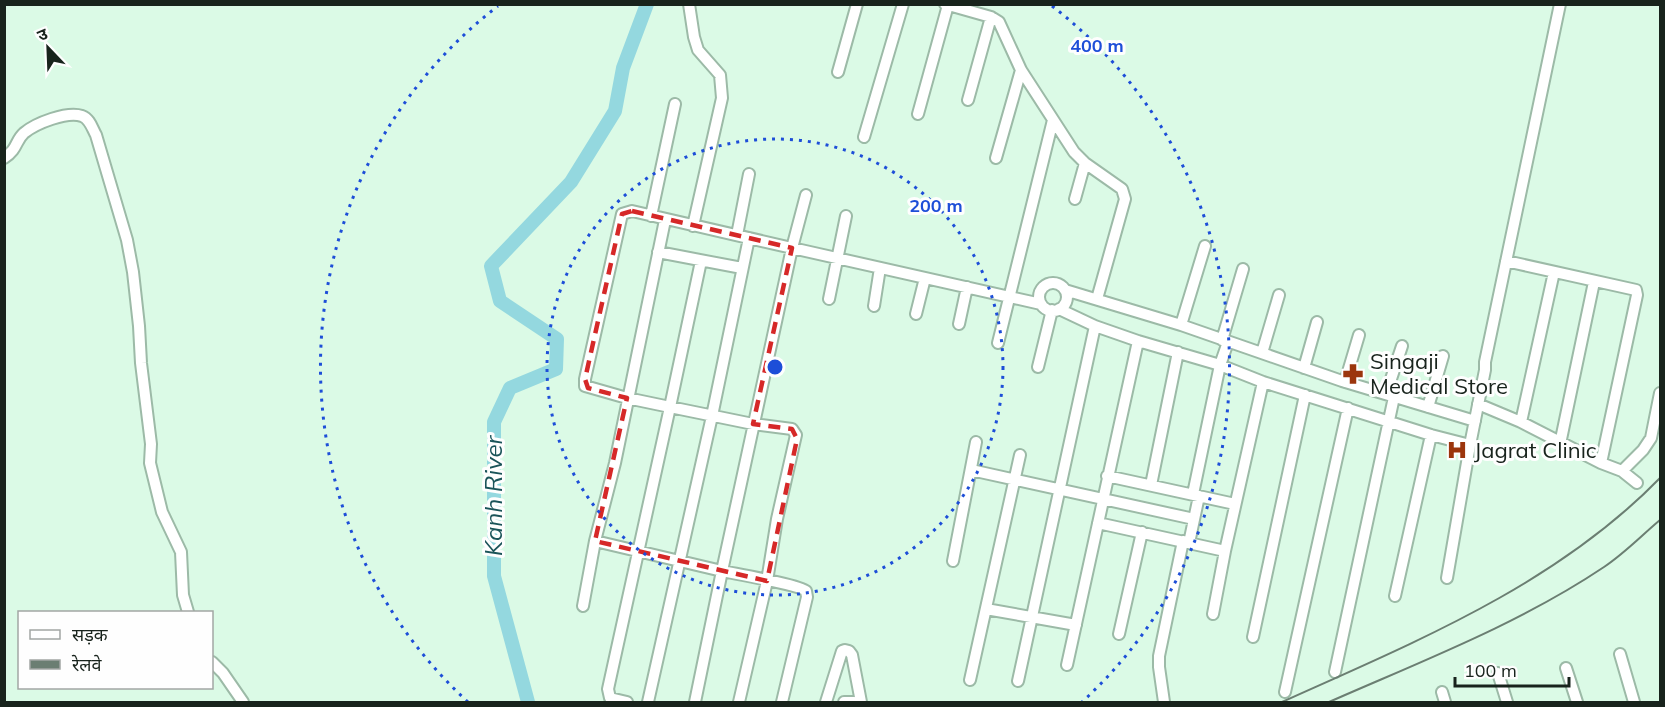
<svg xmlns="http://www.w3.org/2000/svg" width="1665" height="707" font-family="Mulish,'Noto Sans Devanagari',sans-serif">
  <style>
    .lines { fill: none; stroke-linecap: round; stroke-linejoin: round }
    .river { stroke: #94d8df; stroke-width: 14 }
    .minor-casing { stroke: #9cbaa7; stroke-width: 14 }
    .minor { stroke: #fff; stroke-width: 10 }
    .rail { stroke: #6b7e72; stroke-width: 2 }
    .marked { fill: none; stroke: #d62828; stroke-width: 4.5; stroke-dasharray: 12 8; stroke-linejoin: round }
    .ring { fill: none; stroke: #1d4ed8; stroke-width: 3; stroke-dasharray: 3 6 }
    .labels { text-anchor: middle; stroke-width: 6; stroke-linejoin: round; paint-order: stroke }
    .poi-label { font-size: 22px; fill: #18231c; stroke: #fefefe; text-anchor: start }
    .water-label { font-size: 24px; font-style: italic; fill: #1a5459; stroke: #fefefe }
    .centre { fill: #1d4ed8; stroke: #fefefe; stroke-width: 3 }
    .ring-label { font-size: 18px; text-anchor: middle; font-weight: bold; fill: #1d4ed8; stroke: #fefefe; stroke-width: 6; stroke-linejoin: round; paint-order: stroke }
  </style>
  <rect width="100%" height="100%" fill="#dbfae6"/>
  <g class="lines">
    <path class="river" d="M 528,702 L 494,576 L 494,422 L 510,388 L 556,369 L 557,339 L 500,301 L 491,266 L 571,182 L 615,111 L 623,68 L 647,4"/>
    <g class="minor-casing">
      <path id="minor" d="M 689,4 L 694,37 L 698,50 L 720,75 L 722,98 L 693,226
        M 945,4 L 991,17 L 999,22 L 1021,70 L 1074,152 L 1085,163 L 1122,189 L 1125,199 L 1097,299
        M 838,72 L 857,4
        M 968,100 L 991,17
        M 918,114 L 948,5
        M 864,137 L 903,4
        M 4,158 C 18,149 15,141 24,133 C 36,123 67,111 82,116 C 90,119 92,128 96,135 L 127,240 L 133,272 L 139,326 L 141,363 L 151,444 L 150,463 L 162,512 L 181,552 L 183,595 L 188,612
        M 996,158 L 1021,70
        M 1075,199 L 1085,163
        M 651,216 L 675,104
        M 737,235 L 749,174
        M 658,252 L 742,268
        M 701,261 L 670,407 L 627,398 L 585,386 L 585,379 L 622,214 L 632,211 L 792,248 L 806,195
        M 1506,261 L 1636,290 L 1637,295 L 1601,463
        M1039 297a14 14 0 1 1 28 0a14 14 0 1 1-28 0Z
        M 1065,290 L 1181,325 L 1342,381 L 1475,421
        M 829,299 L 846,216
        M 874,306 L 880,268
        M 1059,309 L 1095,326 L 1138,341 L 1220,365 L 1263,382 L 1431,435 L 1470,445 L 1485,370 L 1485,362 L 1560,4
        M 916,314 L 925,278
        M 959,324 L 967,287
        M 1181,325 L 1205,246
        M 1222,340 L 1243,269
        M 998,343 L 1053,120
        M 1262,353 L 1279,295
        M 1038,367 L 1052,310
        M 1304,368 L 1317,322
        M 1345,382 L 1359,335
        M 1386,394 L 1402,346
        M 1478,404 L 1521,422 L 1601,463 L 1622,471 L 1637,483
        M 1428,407 L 1443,356
        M 1521,422 L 1554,272
        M 1560,444 L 1594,282
        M 971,470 L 1194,519
        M 1622,471 L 1643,450 L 1651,438 L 1660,393
        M 1107,476 L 1235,504
        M 1151,485 L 1178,352
        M 1193,494 L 1220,365 L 1228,342
        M 1098,523 L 1225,551
        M 595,541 L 722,571 L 695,702
        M 1189,543 L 1199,496
        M 953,561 L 976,442
        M 1447,578 L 1470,445
        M 1395,596 L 1431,435
        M 583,606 L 595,541 L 615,463 L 665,220
        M 986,609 L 1076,625
        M 1213,614 L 1225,551 L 1263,382
        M 1119,634 L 1142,532
        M 1253,637 L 1305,395
        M 1620,654 L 1634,702
        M 212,662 L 223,673 L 243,702
        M 1067,665 L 1138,341
        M 1566,668 L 1577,702
        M 1335,672 L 1394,397
        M 1498,673 L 1507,702
        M 970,680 L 1020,455
        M 1018,681 L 1095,326
        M 1285,692 L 1348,408
        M 1442,692 L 1445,702
        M 627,702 L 610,698 L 608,689 L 670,407 L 753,424 L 792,429 L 796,435 L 777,519 L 767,581 L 739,702
        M 648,702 L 712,416 L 749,238
        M 782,702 L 807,597 L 806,591 C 800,585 736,574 722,571 L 792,248 L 1041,304
        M 826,702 L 842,651 L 845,650 L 849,651 L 852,655 L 861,702
        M 844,702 L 854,702
        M 1164,702 L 1159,667 L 1159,656 L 1183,541"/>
    </g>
    <use href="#minor" class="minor"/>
    <path class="rail" d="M 1282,702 C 1415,642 1556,585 1660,478
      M 1329,702 C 1422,661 1519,624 1604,567 C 1625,553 1642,535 1660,520"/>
  </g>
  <path class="marked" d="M 632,211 L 792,248 L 753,424 L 792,429 L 797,439 L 767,581 L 595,541 L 627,398 L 588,388 L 585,379 L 622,214 Z"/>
  <g class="ring">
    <circle cx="775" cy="367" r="228"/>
    <path d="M468 702A455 455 0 0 1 498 6M1052 6A455 455 0 0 1 1082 702"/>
  </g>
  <defs>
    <g id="pharmacy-bare" transform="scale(1.62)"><path d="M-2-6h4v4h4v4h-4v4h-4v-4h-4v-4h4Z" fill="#9b350c" stroke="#fefefe" stroke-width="2.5" paint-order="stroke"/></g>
    <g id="hospital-bare" transform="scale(1.62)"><path d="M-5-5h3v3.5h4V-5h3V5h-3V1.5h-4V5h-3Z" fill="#9b350c" stroke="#fefefe" stroke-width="2.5" paint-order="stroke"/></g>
  </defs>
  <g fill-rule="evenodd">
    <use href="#pharmacy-bare" x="1353" y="374"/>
    <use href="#hospital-bare" x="1457" y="450"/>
  </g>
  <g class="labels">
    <g class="poi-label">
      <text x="1370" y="369">Singaji<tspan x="1370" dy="25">Medical Store</tspan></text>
      <text x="1474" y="458">Jagrat Clinic</text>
    </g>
    <g class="water-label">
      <text transform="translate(494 496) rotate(-90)" y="8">Kanh River</text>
    </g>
  </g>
  <circle cx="775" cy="367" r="9" class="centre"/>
  <g class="ring-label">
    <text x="1097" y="52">400 m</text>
    <text x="936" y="212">200 m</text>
  </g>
  <rect width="1665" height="707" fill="none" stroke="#18231c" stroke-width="12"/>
  <rect x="18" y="611" width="195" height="78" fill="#fefefe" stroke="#a2a6a4" stroke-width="1.5"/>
  <rect x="30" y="630" width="30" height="9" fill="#ffffff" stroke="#a2a6a4" stroke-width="1.5"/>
  <text x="72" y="641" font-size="18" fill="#18231c">सड़क</text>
  <rect x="30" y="660" width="30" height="9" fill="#6b7e72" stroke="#a2a6a4" stroke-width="1.5"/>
  <text x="72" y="671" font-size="18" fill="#18231c">रेलवे</text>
  <g transform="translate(48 48) rotate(337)" stroke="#fefefe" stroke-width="4.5" paint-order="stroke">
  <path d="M0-4.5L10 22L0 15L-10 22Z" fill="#18231c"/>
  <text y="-9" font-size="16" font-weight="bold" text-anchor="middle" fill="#18231c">उ</text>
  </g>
  <path d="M1455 677v9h114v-9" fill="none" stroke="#18231c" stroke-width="3"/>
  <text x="1464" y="677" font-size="18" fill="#18231c" stroke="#fefefe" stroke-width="4.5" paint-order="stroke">100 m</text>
</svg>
